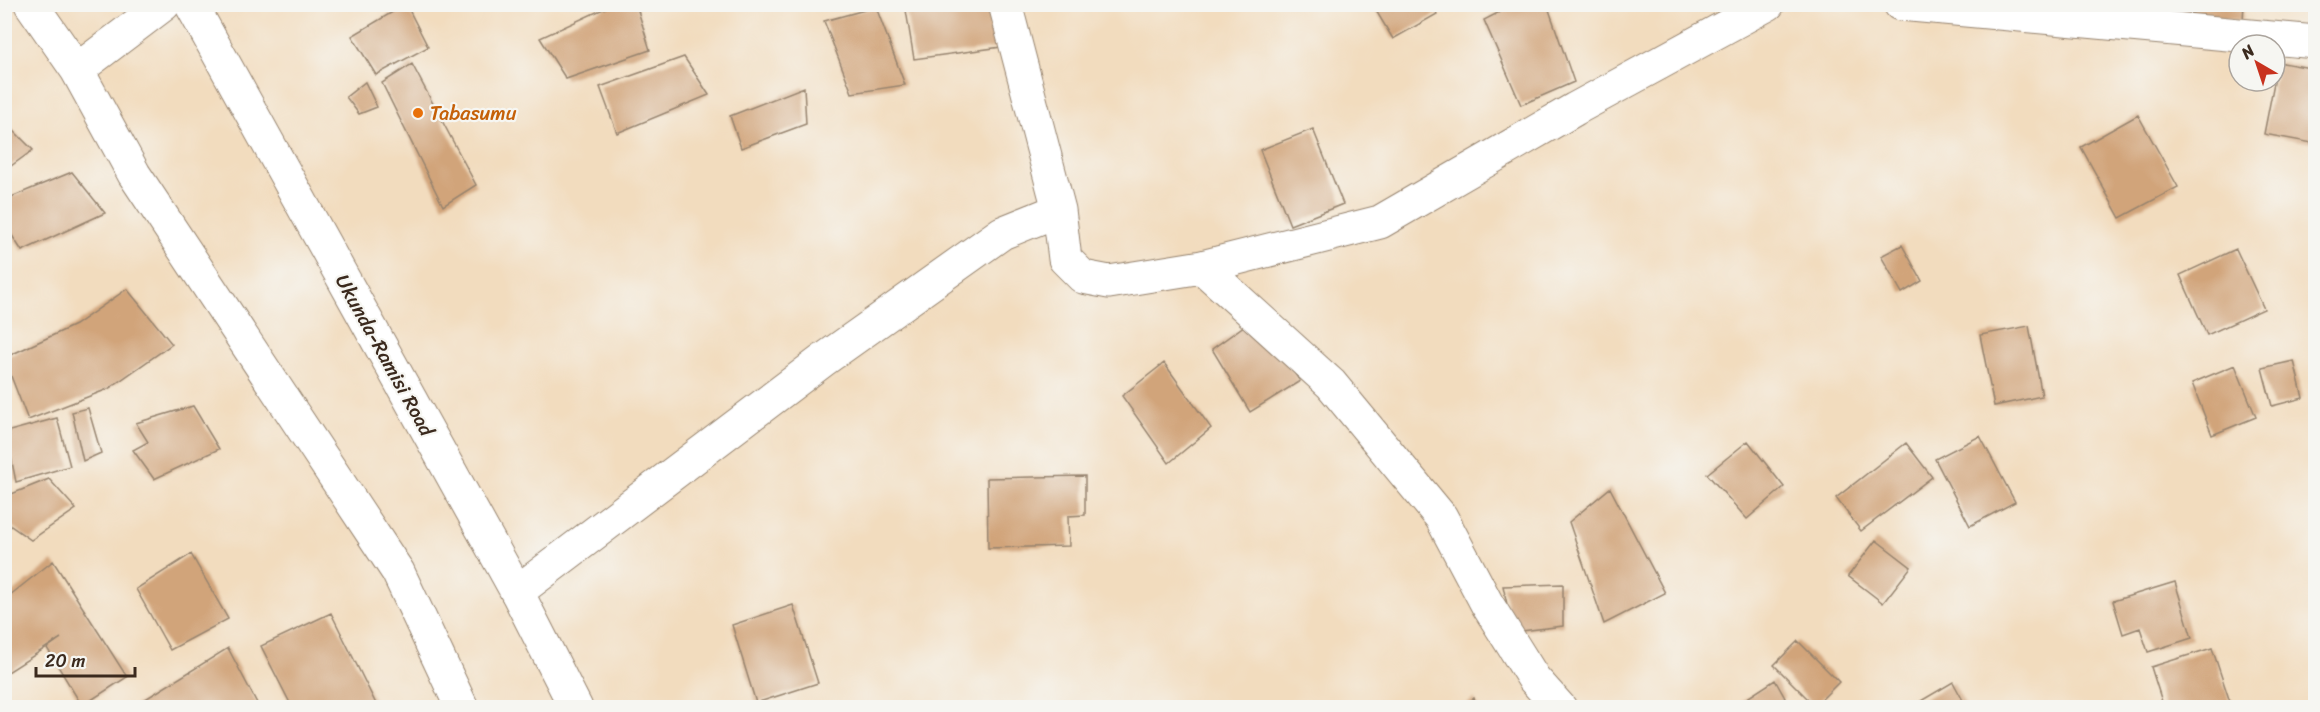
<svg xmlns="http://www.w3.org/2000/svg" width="2320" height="712" font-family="Sriracha,sans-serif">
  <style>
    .building { fill: #d1a47a }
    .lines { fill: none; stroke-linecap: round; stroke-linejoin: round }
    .minor-casing { stroke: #96836e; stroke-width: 35 }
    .trunk-casing { stroke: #96836e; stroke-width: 35 }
    .minor { stroke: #fff; stroke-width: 33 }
    .trunk { stroke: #fff; stroke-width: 33 }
    .food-dot { fill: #e8710a; stroke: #f6f6f2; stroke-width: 2 }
    .labels { text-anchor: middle; stroke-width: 4.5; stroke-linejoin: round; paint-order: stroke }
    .food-label { font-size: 20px; fill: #c56008; stroke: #f6f6f2; text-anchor: start }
    .street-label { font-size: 20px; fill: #3b2a1e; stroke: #f6f6f2 }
  </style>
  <rect width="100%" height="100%" fill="#f6f6f2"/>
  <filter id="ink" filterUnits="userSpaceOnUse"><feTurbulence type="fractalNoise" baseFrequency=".0167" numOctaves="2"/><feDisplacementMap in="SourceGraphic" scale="12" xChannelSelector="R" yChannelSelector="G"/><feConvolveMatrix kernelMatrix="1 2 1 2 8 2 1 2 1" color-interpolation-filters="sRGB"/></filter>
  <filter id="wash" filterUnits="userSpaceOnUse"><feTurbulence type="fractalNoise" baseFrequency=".008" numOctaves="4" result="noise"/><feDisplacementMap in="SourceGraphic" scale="24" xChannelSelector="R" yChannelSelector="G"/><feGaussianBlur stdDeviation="1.35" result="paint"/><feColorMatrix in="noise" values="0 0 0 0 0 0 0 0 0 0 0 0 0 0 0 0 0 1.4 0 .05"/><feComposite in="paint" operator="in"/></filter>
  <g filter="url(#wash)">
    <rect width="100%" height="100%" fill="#f2dcbe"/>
    <g id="blocks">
      <path class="building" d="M 406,4 L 428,47 L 376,75 L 352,36 Z
        M 614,4 L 636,4 L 650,50 L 566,79 L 540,38 Z
        M 905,4 L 995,4 L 1001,47 L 914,59 Z
        M 1372,4 L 1432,4 L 1437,14 L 1393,39 Z
        M 1515,4 L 1547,4 L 1574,82 L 1521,105 L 1484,20 Z
        M 2157,4 L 2244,4 L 2243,20 L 2156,16 Z
        M 876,7 L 905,85 L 852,93 L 824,21 Z
        M 684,57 L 709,95 L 617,133 L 600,87 Z
        M 2278,62 L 2316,69 L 2316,126 L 2312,143 L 2264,134 Z
        M 412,64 L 476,185 L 443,206 L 382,83 Z
        M 365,82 L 377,107 L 359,114 L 346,97 Z
        M 804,87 L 806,124 L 741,148 L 730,116 Z
        M 2138,115 L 2178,187 L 2120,218 L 2081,147 Z
        M 4,121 L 33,150 L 4,171 Z
        M 1313,129 L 1343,204 L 1290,225 L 1260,150 Z
        M 72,172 L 105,213 L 22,251 L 4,223 L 4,200 Z
        M 1902,245 L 1922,281 L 1902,293 L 1881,256 Z
        M 2236,249 L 2264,309 L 2207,335 L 2180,275 Z
        M 127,289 L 172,344 L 108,389 L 28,420 L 4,358 L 75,325 Z
        M 1255,318 L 1300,381 L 1250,412 L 1212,349 Z
        M 2029,326 L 2042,396 L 1994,406 L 1980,335 Z
        M 2294,361 L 2303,398 L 2272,406 L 2262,368 Z
        M 1164,363 L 1211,428 L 1169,463 L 1122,396 Z
        M 2235,365 L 2256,417 L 2212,435 L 2192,383 Z
        M 193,406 L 219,449 L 154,479 L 133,450 L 148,442 L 136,423 Z
        M 88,408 L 101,453 L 83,461 L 72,412 Z
        M 57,418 L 70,466 L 16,482 L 6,432 Z
        M 1980,436 L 2015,502 L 1970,526 L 1935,459 Z
        M 1748,441 L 1784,487 L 1747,519 L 1707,474 Z
        M 1906,443 L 1932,477 L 1861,531 L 1836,498 Z
        M 1085,476 L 1085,515 L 1068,516 L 1069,546 L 988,548 L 987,478 Z
        M 49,479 L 76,509 L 31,540 L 4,521 L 4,497 Z
        M 1610,488 L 1665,593 L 1604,624 L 1569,522 Z
        M 1876,540 L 1911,567 L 1883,603 L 1848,576 Z
        M 191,554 L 228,619 L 170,650 L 136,589 Z
        M 53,561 L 127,677 L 82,706 L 47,648 L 61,638 L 5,674 L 5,599 Z
        M 2175,582 L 2192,638 L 2148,652 L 2140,628 L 2123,634 L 2113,601 Z
        M 1563,584 L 1563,626 L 1513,632 L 1503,586 Z
        M 793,605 L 818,683 L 756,703 L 732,625 Z
        M 331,613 L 378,708 L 287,708 L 291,705 L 261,646 Z
        M 1798,641 L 1839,682 L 1815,706 L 1774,665 Z
        M 228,648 L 259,707 L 131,708 Z
        M 2212,648 L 2232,708 L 2164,708 L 2151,667 Z
        M 1775,680 L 1785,698 L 1768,708 L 1732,708 Z
        M 1953,682 L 1967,708 L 1909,708 Z
        M 1474,698 L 1479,708 L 1462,708 Z"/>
    </g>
  </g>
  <g filter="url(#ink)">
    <use href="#blocks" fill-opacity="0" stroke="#96836e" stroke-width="1.5"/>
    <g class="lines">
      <g class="minor-casing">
        <path id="minor" d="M 31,4 L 77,70 L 134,174 L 398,572 L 462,708
          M 1005,4 L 1059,210 L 1065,259 L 1083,277 L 1109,282 L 1202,267 L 1380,222 L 1575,109 L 1768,4
          M 1900,4 L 2316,42
          M 77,70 L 164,4
          M 1202,267 L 1331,384 L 1441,517 L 1487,604 L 1534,679 L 1560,708
          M 517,592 L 822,361 L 1002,233 L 1059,210"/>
      </g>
      <g class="trunk-casing">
        <path id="trunk" d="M 191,4 L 517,592 L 576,708"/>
      </g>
      <use href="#minor" class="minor"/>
      <use href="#trunk" class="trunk"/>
    </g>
  </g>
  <circle class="food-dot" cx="418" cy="113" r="6"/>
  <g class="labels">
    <g class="food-label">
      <text x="430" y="120">Tabasumu</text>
    </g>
    <g class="street-label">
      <text transform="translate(385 355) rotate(61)" y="7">Ukunda-Ramisi Road</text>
    </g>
  </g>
  <rect width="2320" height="712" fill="none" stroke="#f6f6f2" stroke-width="24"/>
  <g transform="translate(2257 63) rotate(321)"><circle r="28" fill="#f6f6f2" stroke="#aba49d" stroke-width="1.5"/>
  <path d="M0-4.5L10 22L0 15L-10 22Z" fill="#c8321e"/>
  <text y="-9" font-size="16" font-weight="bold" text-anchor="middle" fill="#3b2a1e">N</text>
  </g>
  <path d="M36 667v9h99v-9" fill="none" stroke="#3b2a1e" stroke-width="3"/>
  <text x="45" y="667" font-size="18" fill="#3b2a1e" stroke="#f6f6f2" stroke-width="4.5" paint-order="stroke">20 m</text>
</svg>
